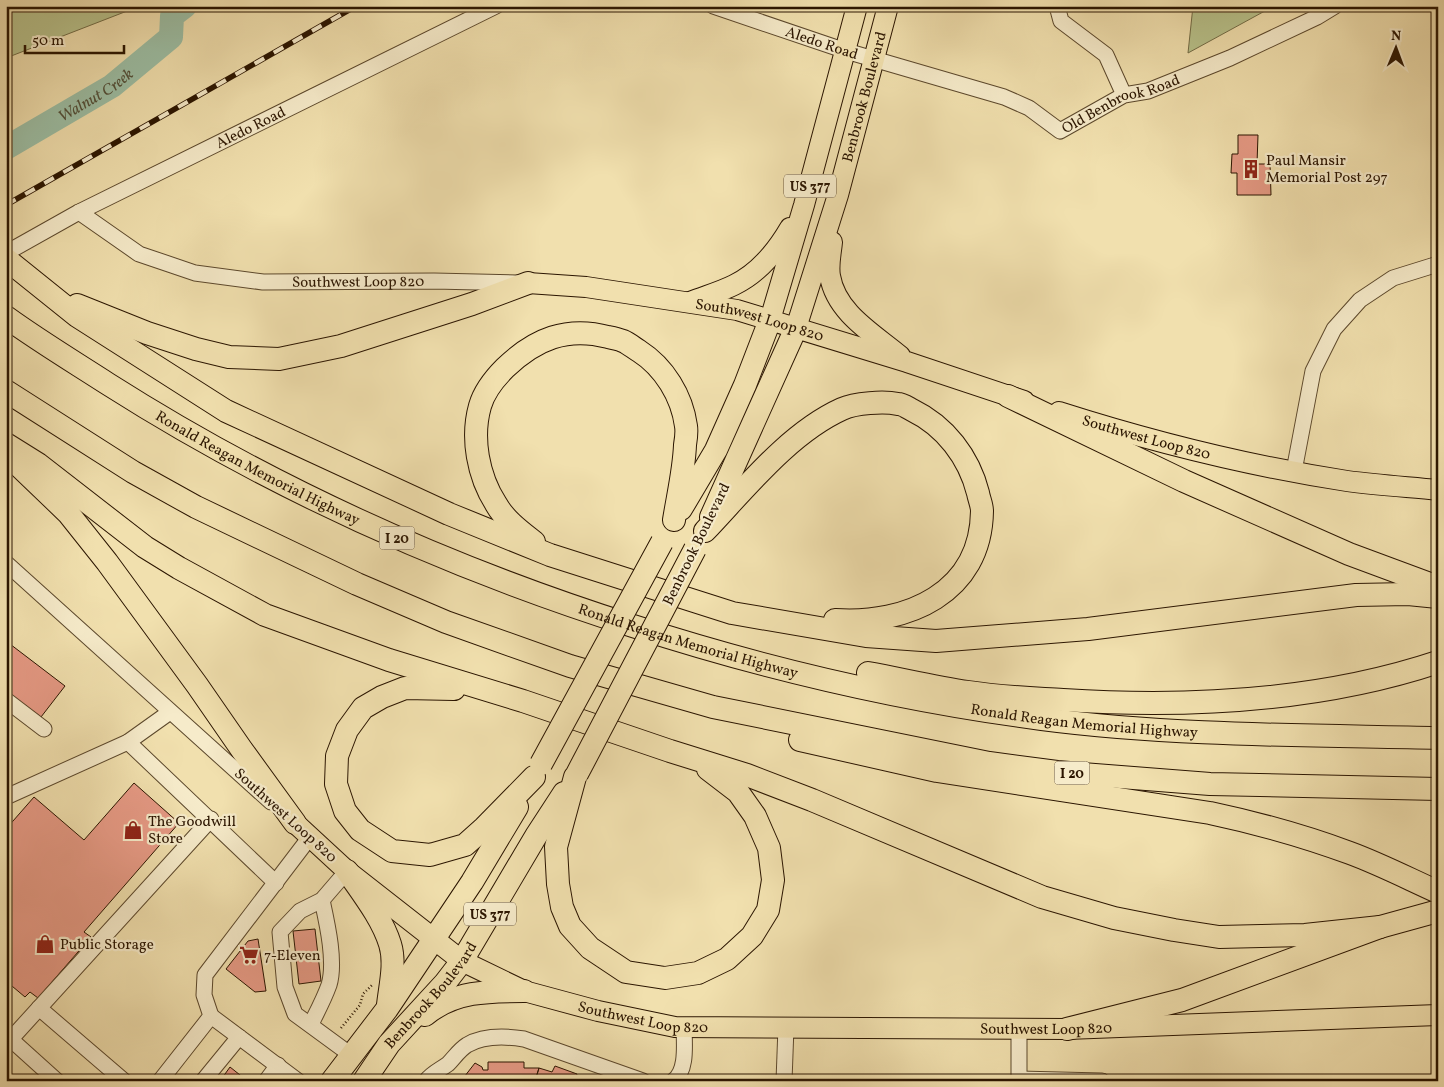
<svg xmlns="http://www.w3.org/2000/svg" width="1444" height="1087" font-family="Vollkorn,serif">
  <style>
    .green { fill: #b8c28b; stroke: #726c46 }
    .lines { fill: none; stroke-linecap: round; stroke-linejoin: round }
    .river { stroke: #9cbea4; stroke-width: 24 }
    .building { fill: #e69a85; stroke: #2b1500 }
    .minor-casing { stroke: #5c482c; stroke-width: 17 }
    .major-casing { stroke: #2b1500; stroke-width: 22 }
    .highway-casing { stroke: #2b1500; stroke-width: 24 }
    .path { stroke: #2b1500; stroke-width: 2.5; stroke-dasharray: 1 2.5; stroke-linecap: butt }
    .minor { stroke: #f6ebca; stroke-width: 15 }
    .major { stroke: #f1e0ae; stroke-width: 20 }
    .highway { stroke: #f1e0ae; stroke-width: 22 }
    .rail-casing { stroke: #2b1500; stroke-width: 5.5 }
    .rail { stroke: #f6ebca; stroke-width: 4; stroke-dasharray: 11; stroke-linecap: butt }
    .highway-bridge-casing { stroke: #2b1500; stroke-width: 24; stroke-linecap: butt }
    .highway-bridge { stroke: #f1e0ae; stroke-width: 22 }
    .labels { text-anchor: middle; stroke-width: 4.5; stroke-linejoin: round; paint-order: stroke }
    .shield { fill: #f6ebca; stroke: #68553d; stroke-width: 1 }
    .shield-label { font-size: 14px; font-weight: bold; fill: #2b1500 }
    .street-label { font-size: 15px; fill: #2b1500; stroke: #f6ebca }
    .poi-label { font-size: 15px; fill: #2b1500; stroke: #f6ebca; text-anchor: start }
    .water-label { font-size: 16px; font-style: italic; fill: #535039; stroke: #f6ebca }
  </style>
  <rect width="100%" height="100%" fill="#f1e0ae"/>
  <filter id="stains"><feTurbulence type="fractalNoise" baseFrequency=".004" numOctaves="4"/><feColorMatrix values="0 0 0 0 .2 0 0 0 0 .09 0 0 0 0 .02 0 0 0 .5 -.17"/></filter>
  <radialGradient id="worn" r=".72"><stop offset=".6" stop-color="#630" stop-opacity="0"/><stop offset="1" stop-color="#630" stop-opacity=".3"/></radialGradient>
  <path class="green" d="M 6,6 L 140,6 L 6,58 Z
    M 1193,6 L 1274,6 L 1188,53 Z"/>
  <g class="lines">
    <path class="river" id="s1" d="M 6,148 L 112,86 L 171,37 L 172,16 L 185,6"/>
  </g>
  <path class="building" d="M 1238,135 L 1258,135 L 1257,164 L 1270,164 L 1271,195 L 1237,195 L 1237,173 L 1231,173 L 1232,154 L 1238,154 Z
    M 6,641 L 65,686 L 41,717 L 6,691 Z
    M 134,783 L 179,823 L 84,932 L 91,937 L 38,998 L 30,992 L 25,997 L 6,981 L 6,829 L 34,797 L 84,840 Z
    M 315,929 L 321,981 L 299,984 L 293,931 Z
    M 258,939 L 266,991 L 255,992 L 226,969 L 248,941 Z
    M 488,1062 L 524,1062 L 524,1068 L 539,1068 L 535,1081 L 461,1081 L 475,1063 L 482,1067 L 483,1070 L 488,1070 Z
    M 555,1066 L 577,1074 L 575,1081 L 535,1081 L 539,1068 L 552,1072 Z
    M 230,1067 L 245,1079 L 244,1081 L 220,1081 Z"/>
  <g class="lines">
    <g class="minor-casing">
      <g id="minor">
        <path id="s2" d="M 713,6 L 846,51 L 1004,97 L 1029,108 L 1060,131 L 1124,95 L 1148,91 L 1230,58 L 1317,17 L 1335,6"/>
        <path d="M 1057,6 L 1061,21 L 1106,55 L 1124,95"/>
        <path id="s3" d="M 79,212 L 139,254 L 195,273 L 263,282 L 434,281 L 518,283"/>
        <path id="s4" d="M 6,253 L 79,212 L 496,6"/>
        <path d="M 1294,471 L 1313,371 L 1334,329 L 1360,300 L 1393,278 L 1438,264"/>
        <path d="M 6,563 L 271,802"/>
        <path d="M 6,700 L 44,729"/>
        <path d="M 128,742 L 276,883"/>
        <path d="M 6,797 L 128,742 L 170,712"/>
        <path d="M 347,871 L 322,900 L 300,911 L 280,932 L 285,987 L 295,1014 L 351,1055"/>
        <path d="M 39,1008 L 124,1081"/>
        <path d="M 211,1016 L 298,1081"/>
        <path d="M 311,1024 C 317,1012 324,999 329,985 C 336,962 327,923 322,900"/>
        <path d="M 1019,1028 L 1019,1081"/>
        <path d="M 6,1035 L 57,1081"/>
        <path d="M 10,1040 L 211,819"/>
        <path d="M 1019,1079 L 1102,1081"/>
        <path d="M 160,1081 L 211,1016 L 204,995 L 205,975 L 310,837"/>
        <path d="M 203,1081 L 239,1037"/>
        <path d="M 266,1081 L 278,1065"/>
        <path d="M 426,1081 C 432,1073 440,1070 448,1064 C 454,1058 459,1050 467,1045 C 484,1035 505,1036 524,1039 L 643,1081"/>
        <path d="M 673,1081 C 688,1071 684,1042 684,1027"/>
        <path d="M 784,1081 L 786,1027"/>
      </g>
    </g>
    <g class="major-casing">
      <g id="major">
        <path d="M 832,242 C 831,253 828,265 830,276 C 836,313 874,334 900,356"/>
        <path id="s5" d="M 528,283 L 586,287 L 737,310 L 907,362 L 1024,401"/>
        <path d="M 690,302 C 705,296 720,292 734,285 C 759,273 776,252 790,228"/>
        <path d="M 770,320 L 804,205 L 857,6"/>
        <path id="s6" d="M 796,328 L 838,195 L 888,6"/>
        <path id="s7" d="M 1059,412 C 1153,442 1249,466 1347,481 C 1377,485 1408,487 1438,490"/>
        <path id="s8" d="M 295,823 L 347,871 L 462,961 L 524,991 L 598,1011 L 675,1027 L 1067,1029 L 1438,1015"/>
      </g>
    </g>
    <g class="highway-casing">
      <g id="highway">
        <path d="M 6,259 L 77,316 L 226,411 L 449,514 L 550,555 L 732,613 L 866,636 L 936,641 L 1088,629 L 1356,595 L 1408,594 L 1438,597"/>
        <path d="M 77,305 L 147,333 L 196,349 L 229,357 L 279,359 L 341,346 L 472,304 L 528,283"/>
        <path id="s9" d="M 6,317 C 39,341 74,362 108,384 C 273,489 447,567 633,626 C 766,669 903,701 1042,719 C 1173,736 1306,735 1438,738"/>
        <path d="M 6,391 L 133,472 L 196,507 L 357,584 L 446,622 L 570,666 L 713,707 L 989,763 L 1057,772 L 1210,784 L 1438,789"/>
        <path d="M 1008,396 L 1184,481 L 1349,554 L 1438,587"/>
        <path d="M 6,444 L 38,464 L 145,547 L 179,568 L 265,615 L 389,660 L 523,701 L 670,751 L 747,775 L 812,800 L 1042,897 L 1114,918 L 1174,930 L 1219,937 L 1305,935 L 1380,927"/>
        <path d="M 16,463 L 68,513 L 107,562 L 197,685 L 242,750 L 295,823"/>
        <path d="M 681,509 L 716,450 L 745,385 L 770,320"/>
        <path d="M 711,517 L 796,328"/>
        <path d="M 705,531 C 745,489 789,433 842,409 C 855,403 884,401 898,404 C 903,404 908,408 912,410 C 945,426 969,457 978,493 C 979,499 982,505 982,511 C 981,593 907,625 835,620"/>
        <path d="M 534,542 C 520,531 505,520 496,504 C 478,476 471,438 480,406 C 484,392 495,378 505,368 C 535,339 567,326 608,337 C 613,338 618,339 623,341 C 628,343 634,348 639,351 C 664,367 682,396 686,426 C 687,432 686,439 685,445 C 684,470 678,495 674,520"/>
        <path d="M 868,673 C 901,679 935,687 968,692 C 1000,697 1031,698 1063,700 C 1188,708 1318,702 1438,662"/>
        <path d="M 454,689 L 405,688 L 382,697 L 363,708 L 347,730 L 337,756 L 336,784 L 345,811 L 360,830 L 392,851 L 430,855 L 465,845 L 484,828 L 534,777"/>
        <path d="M 800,740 L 937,771 L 1210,813 C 1257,823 1304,836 1350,853 C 1380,864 1409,879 1438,892"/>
        <path d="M 575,777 L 556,847 L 558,884 L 562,907 L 570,926 L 590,948 L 626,972 L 665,978 L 698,973 L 727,959 L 752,936 L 768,910 L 773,880 L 769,848 L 755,816 L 738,792 L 708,769"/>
        <path d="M 347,871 C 362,893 382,918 390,944 C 396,963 390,986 388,1005"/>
        <path d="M 425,1015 C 454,991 488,991 524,991"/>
        <path d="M 1067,1029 L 1182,1000 L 1380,927 L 1438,911"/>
        <path d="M 332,1081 L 387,1009 L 472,882 L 517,807"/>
        <path id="s10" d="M 364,1081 L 389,1044 L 445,983 L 462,961 L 536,836 L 564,793"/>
      </g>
    </g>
    <path class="path" d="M 341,1028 L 360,1005 L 363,994 L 373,984"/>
    <use href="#minor" class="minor"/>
    <use href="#major" class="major"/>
    <use href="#highway" class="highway"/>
    <g class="rail-casing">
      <path id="rail" d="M 6,205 L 356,6"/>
    </g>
    <use href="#rail" class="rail"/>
    <g class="highway-bridge-casing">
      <path id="highway-bridge" d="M 541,764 L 662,542
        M 577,774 L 695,549"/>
    </g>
    <use href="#highway-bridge" class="highway-bridge"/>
  </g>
  <defs>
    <g id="building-bare" transform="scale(1.5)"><path d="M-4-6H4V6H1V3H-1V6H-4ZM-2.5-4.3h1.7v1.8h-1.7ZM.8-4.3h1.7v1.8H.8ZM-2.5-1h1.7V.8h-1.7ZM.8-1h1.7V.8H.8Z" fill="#8f2418" stroke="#f6ebca" stroke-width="2.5" paint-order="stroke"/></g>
    <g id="shop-bare" transform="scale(1.5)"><path d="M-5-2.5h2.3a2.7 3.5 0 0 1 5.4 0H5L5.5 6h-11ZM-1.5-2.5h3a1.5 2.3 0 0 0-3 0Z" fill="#8f2418" stroke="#f6ebca" stroke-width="2.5" paint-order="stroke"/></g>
    <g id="supermarket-bare" transform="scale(1.5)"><path d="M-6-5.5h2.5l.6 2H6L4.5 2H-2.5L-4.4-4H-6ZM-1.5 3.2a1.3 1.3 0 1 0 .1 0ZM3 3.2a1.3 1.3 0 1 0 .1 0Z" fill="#8f2418" stroke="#f6ebca" stroke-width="2.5" paint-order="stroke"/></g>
  </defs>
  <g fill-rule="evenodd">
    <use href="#building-bare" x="1251" y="169"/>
    <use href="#shop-bare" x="133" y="830"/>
    <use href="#shop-bare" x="45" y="944"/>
    <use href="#supermarket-bare" x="249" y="955"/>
  </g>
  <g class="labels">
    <g class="shield">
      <rect x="784" y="174.5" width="52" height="23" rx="4"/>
      <rect x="379.5" y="526.5" width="35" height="23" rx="4"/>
      <rect x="1054.5" y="761.5" width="35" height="23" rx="4"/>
      <rect x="464" y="902.5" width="52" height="23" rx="4"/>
    </g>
    <g class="shield-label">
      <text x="810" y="191">US 377</text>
      <text x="397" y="543">I 20</text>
      <text x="1072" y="778">I 20</text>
      <text x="490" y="919">US 377</text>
    </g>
    <g class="street-label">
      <text dy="5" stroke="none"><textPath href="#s2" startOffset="115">Aledo Road</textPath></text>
      <text dy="5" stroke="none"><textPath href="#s6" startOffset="241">Benbrook Boulevard</textPath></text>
      <text dy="5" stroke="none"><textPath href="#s2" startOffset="438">Old Benbrook Road</textPath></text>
      <text dy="5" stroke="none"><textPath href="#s4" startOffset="275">Aledo Road</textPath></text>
      <text dy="5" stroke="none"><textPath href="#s3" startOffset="296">Southwest Loop 820</textPath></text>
      <text dy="5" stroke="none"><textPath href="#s5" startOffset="235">Southwest Loop 820</textPath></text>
      <text dy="5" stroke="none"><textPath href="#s7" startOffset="91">Southwest Loop 820</textPath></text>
      <text dy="5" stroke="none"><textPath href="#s9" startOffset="294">Ronald Reagan Memorial Highway</textPath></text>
      <text transform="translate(696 544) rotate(-64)" y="5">Benbrook Boulevard</text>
      <text dy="5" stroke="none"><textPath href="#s9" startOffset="759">Ronald Reagan Memorial Highway</textPath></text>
      <text dy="5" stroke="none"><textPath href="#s9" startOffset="1164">Ronald Reagan Memorial Highway</textPath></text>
      <text transform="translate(286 815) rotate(42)" y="5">Southwest Loop 820</text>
      <text dy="5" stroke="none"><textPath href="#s10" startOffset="109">Benbrook Boulevard</textPath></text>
      <text dy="5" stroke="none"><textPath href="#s8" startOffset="408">Southwest Loop 820</textPath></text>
      <text dy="5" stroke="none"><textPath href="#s8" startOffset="812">Southwest Loop 820</textPath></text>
    </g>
    <g class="poi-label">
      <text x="1266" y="165">Paul Mansir<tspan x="1266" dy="17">Memorial Post 297</tspan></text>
      <text x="148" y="826">The Goodwill<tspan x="148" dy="17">Store</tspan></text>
      <text x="60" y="949">Public Storage</text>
      <text x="264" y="960">7-Eleven</text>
    </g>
    <g class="water-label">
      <text dy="6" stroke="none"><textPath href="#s1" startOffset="104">Walnut Creek</textPath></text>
    </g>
  </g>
  <rect width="1444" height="1087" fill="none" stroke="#f1e0ae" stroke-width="25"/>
  <rect x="8" y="8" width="1429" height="1072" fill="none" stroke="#2b1500" stroke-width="2.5"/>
  <rect x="12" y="12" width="1419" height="1062" fill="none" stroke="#2b1500"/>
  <g transform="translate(1396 48) rotate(1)" stroke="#f6ebca" stroke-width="4" paint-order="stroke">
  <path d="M0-4L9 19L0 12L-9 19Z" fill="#2b1500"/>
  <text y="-8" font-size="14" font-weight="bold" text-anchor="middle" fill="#2b1500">N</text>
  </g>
  <path d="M25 45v8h99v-8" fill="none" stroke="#2b1500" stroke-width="2.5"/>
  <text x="32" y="45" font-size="15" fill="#2b1500" stroke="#f6ebca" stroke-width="4" paint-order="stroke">50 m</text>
  <rect width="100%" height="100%" filter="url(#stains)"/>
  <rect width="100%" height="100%" fill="url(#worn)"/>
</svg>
